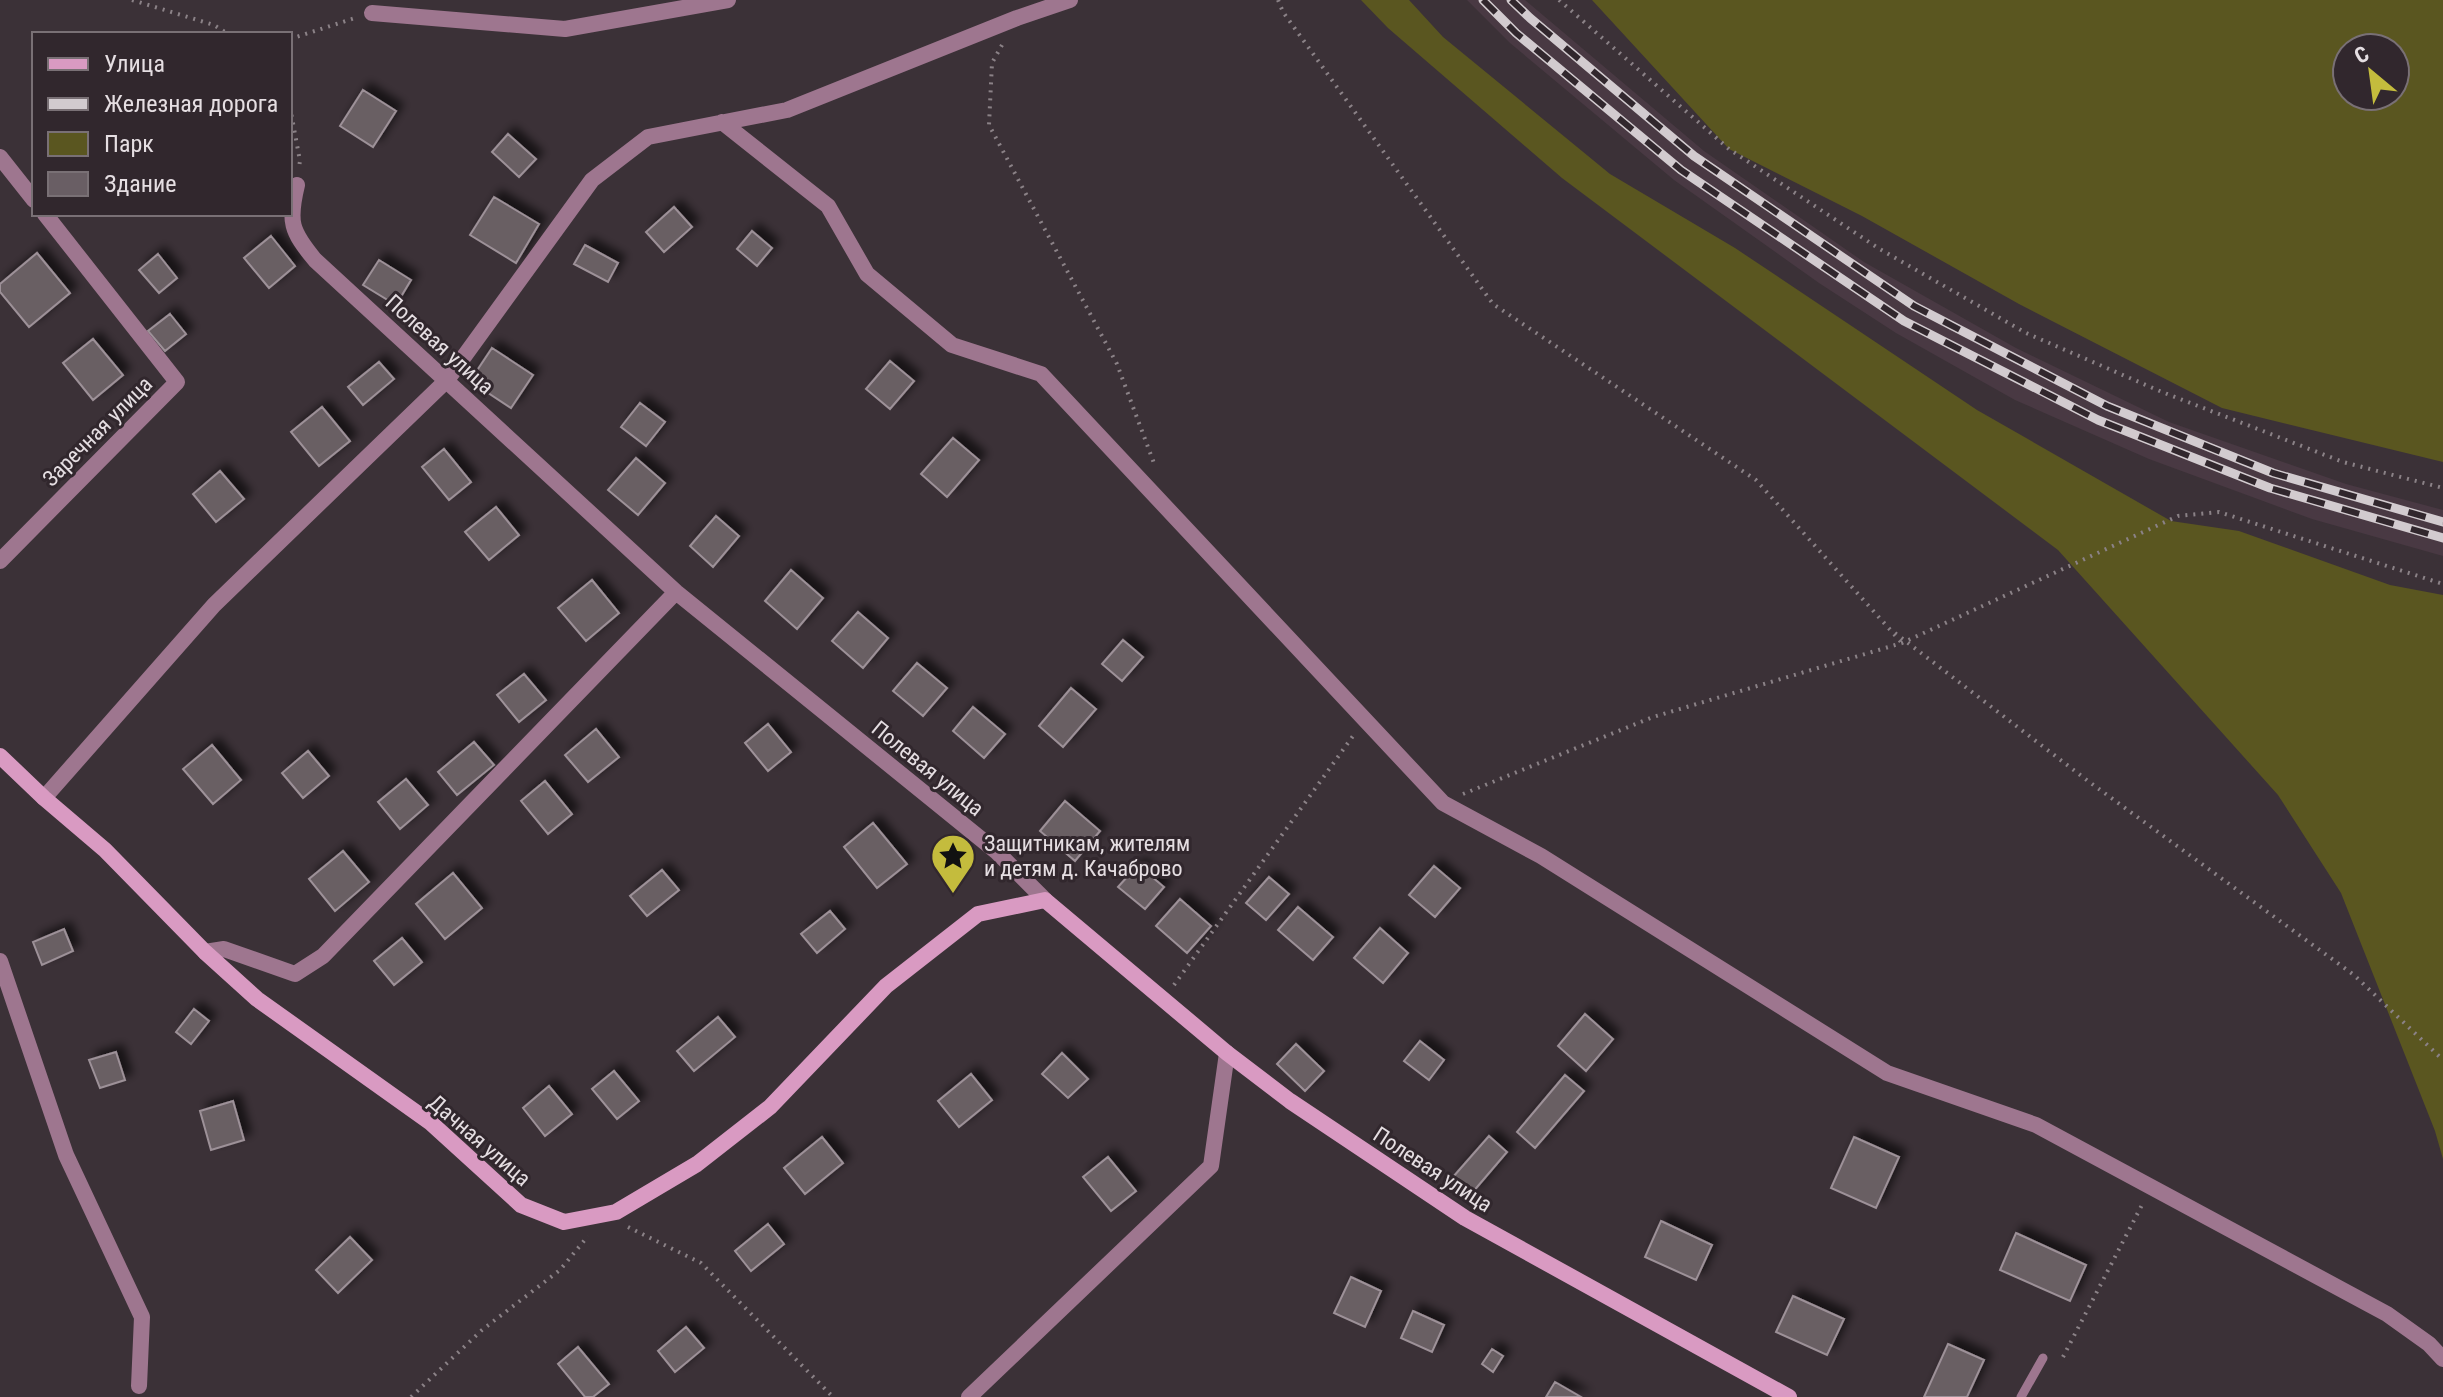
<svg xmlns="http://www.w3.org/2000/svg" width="2443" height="1397" font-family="'Roboto Condensed',sans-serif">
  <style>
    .built { fill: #493943 }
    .green { fill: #5a5620; fill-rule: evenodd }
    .building { fill: #695e64; stroke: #9d9198; stroke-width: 2; filter: url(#shadow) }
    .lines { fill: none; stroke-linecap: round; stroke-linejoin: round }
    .path { stroke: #8b8287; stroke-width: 4; stroke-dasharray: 2 6; stroke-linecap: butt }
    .lane { stroke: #9e768f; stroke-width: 9 }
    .street { stroke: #9e768f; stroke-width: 16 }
    .secondary { stroke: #d99ac2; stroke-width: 16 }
    .rail-casing { stroke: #d2cbcf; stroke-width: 9 }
    .rail { stroke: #31272d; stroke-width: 6; stroke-dasharray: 18; stroke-linecap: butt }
    .labels { text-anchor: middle; stroke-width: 6; stroke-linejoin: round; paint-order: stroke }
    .street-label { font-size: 22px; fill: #e5dee2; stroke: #31272d }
    .poi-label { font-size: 22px; fill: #e5dee2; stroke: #31272d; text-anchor: start }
  </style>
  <defs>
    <filter id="shadow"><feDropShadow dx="7" dy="-7" stdDeviation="4" flood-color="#0009"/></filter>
  </defs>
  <rect width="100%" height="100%" fill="#3b3137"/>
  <path class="built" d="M 1467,0 L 1525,0 L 1704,151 L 1864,262 L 2016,348 L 2169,422 L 2346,484 L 2443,510 L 2443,556 L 2312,519 L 2149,459 L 2015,400 L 1896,333 L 1819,283 L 1674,180 L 1510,43 Z"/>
  <path class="green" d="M 1361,0 L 1409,0 L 1443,37 L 1610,174 L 1735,248 L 1977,410 L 2171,521 L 2239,531 L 2390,585 L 2443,595 L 2443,1159 L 2435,1131 L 2341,893 L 2278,795 L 2058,550 L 1562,178 L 1388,28 Z
    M 1592,0 L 2443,0 L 2443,462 L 2222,408 L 2019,304 L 1862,216 L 1729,149 ZM 2347,48 L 2395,48 L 2395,96 L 2347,96 Z"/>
  <path class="building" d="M 363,90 L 396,111 L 373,147 L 340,126 Z
    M 508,134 L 536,159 L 519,177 L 492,152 Z
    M 494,197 L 539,224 L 516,263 L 470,235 Z
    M 674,207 L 692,227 L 664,252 L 646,232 Z
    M 752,231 L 772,248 L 757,266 L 737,249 Z
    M 271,236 L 295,266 L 269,288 L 244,258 Z
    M 585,245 L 618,263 L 608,282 L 574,264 Z
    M 37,253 L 70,293 L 29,327 L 0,292 L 0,284 Z
    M 158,254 L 177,278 L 159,293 L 139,270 Z
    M 379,260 L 411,280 L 396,305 L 363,285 Z
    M 170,314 L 186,334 L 165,351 L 148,331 Z
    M 93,339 L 123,375 L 93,400 L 63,363 Z
    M 492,348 L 533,375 L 511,408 L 470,381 Z
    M 890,361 L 914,381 L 890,409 L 866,389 Z
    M 379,362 L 394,379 L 363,405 L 348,387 Z
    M 640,403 L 665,422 L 646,446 L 621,427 Z
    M 322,407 L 350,441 L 319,466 L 291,432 Z
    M 953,438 L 979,460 L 947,497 L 921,474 Z
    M 444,449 L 471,482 L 449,500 L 422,467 Z
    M 636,458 L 665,483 L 638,515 L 608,490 Z
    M 220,471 L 244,499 L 216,522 L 193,494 Z
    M 496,507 L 519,535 L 489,560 L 465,532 Z
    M 716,516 L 739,536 L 713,567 L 690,546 Z
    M 791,570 L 823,598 L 797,629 L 765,601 Z
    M 592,580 L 619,613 L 586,641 L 558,608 Z
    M 858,612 L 888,638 L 863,668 L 832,641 Z
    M 1123,640 L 1143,657 L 1122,681 L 1102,664 Z
    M 917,663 L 947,688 L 923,716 L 893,691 Z
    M 524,674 L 546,700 L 519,722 L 497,695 Z
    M 1071,688 L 1096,709 L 1063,747 L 1039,726 Z
    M 973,707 L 1005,734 L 984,758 L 953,731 Z
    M 768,724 L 791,752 L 768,771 L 745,743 Z
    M 596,729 L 619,757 L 588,782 L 565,755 Z
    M 474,742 L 494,765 L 457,795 L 438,772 Z
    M 212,745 L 241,780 L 213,804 L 183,769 Z
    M 308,751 L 329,776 L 303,798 L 282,773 Z
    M 406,779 L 428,805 L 400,829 L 378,802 Z
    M 545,781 L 572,814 L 548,834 L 521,801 Z
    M 1065,801 L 1100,831 L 1075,861 L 1040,831 Z
    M 873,823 L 907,864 L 877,888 L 844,847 Z
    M 343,851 L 369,882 L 335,911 L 309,879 Z
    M 1138,865 L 1164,887 L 1145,909 L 1118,887 Z
    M 1434,866 L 1460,888 L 1435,917 L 1409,895 Z
    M 662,870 L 679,890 L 647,916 L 630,896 Z
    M 453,873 L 482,908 L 445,939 L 416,904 Z
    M 1269,877 L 1289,894 L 1266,920 L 1246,903 Z
    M 1180,899 L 1211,926 L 1187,953 L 1156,926 Z
    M 1298,907 L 1333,937 L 1313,960 L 1278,930 Z
    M 830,911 L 845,929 L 817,953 L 801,934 Z
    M 1380,928 L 1408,953 L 1383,983 L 1354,958 Z
    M 64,929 L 73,951 L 42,965 L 33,942 Z
    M 402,938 L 422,962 L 394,985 L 374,961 Z
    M 194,1009 L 209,1021 L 191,1044 L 176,1032 Z
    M 1585,1014 L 1613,1039 L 1586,1071 L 1558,1046 Z
    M 718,1017 L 735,1037 L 694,1071 L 677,1051 Z
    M 1420,1041 L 1444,1060 L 1429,1080 L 1404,1061 Z
    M 1296,1044 L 1324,1071 L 1305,1091 L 1277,1064 Z
    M 116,1052 L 125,1080 L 100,1088 L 89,1060 Z
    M 1062,1053 L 1088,1079 L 1068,1098 L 1042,1074 Z
    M 614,1071 L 639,1101 L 617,1119 L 592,1089 Z
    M 971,1074 L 992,1100 L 959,1127 L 938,1101 Z
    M 1565,1075 L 1584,1091 L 1535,1148 L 1517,1132 Z
    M 549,1086 L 572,1114 L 545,1136 L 523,1108 Z
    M 233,1101 L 244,1140 L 211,1150 L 200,1111 Z
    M 1489,1136 L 1507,1152 L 1472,1193 L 1453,1177 Z
    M 822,1137 L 843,1163 L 805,1194 L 784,1168 Z
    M 1854,1137 L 1899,1157 L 1876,1208 L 1831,1188 Z
    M 1108,1157 L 1136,1191 L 1111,1211 L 1083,1177 Z
    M 1661,1221 L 1712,1245 L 1696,1280 L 1645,1257 Z
    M 768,1224 L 784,1244 L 751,1271 L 735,1251 Z
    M 2016,1233 L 2086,1265 L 2070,1301 L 2000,1270 Z
    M 350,1237 L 372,1260 L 338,1293 L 316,1270 Z
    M 1351,1277 L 1381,1291 L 1365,1327 L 1334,1313 Z
    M 1793,1296 L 1844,1319 L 1827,1355 L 1776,1332 Z
    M 1413,1311 L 1444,1325 L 1432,1352 L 1401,1338 Z
    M 686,1327 L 704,1348 L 675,1372 L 658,1351 Z
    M 1948,1344 L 1984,1360 L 1967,1397 L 1924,1397 Z
    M 578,1347 L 609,1384 L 593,1397 L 585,1397 L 558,1364 Z
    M 1492,1349 L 1503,1356 L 1493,1372 L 1482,1364 Z
    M 1555,1382 L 1581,1397 L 1546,1397 Z"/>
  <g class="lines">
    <path class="path" d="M 132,0 L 214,25 L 228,34
      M 1278,0 L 1283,12 L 1493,304 L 1756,480 L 1902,643
      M 1559,0 L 1729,149 L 1878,248 L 2026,333 L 2162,392 L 2343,462 L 2443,488
      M 290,39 L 355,18
      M 1002,45 L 992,63 L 989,125 L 1117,364 L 1155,466
      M 290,107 L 300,161 L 299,167
      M 1895,633 L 2088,781 L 2354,975 L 2443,1060
      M 1463,794 L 1653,717 L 1902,643 L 2178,516 L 2219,512 L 2443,584
      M 1174,985 L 1353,736
      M 628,1227 L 701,1263 L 833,1397
      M 2063,1357 L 2143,1203
      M 411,1397 L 482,1330 L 560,1270 L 588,1236"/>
    <path class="lane" d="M 2021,1397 L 2043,1358"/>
    <path class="street" d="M 372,13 L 565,29 L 728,0
      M 722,122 L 828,206 L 867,274 L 952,345 L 1041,374 L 1443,803 L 1541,856 L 1887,1073 L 2036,1125 L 2387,1314 L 2429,1344 L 2443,1359
      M 0,157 L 34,200
      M 297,185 C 288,222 291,231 315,260 L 676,592 L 997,852 L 1045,900
      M 0,561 L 177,382 L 45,214
      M 44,798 L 214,605 L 447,380 L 592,180 L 648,137 L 787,110 L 1017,18 L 1070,0
      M 205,952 L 224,949 L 295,974 L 323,956 L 676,592
      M 0,961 L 66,1155 L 142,1317 L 139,1386
      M 969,1397 L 1211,1166 L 1227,1053"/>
    <path class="secondary" d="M 0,756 L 44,798 L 105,850 L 205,952 L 257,999 L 431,1123 L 521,1205 L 564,1222 L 616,1212 L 697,1164 L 770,1107 L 886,986 L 978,914 L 1045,900 L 1227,1053 L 1290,1101 L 1465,1218 L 1789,1397"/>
    <g class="rail-casing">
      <path id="rail" d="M 1483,0 L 1516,33 L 1681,170 L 1904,321 L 2098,420 L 2270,488 L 2443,538
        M 1511,0 L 1530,18 L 1694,156 L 1914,306 L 2107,406 L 2273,473 L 2443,522"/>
    </g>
    <use href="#rail" class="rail"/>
  </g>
  <defs>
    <g id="sight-pin" transform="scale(2.3)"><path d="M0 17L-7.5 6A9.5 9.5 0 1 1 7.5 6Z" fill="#c4bc3d" stroke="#31272d"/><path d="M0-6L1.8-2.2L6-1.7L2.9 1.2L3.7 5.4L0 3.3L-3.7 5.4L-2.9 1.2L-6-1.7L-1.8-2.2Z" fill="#111"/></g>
  </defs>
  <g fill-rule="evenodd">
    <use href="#sight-pin" x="953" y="856"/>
  </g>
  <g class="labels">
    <g class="street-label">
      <text transform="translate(440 344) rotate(42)" y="8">Полевая улица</text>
      <text transform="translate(97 431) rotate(-45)" y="8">Заречная улица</text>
      <text transform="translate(928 768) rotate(39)" y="8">Полевая улица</text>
      <text transform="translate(480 1140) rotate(41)" y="8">Дачная улица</text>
      <text transform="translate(1433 1169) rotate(33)" y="8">Полевая улица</text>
    </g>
    <g class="poi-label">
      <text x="984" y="851">Защитникам, жителям<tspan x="984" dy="25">и детям д. Качаброво</tspan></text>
    </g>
  </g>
  <rect x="32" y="32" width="260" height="184" fill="#31272d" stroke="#797075" stroke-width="2"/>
  <rect x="48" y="58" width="40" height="12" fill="#d99ac2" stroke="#797075" stroke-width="2"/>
  <text x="104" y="72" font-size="24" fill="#e5dee2">Улица</text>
  <rect x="48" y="98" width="40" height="12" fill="#d2cbcf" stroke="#797075" stroke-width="2"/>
  <text x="104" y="112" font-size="24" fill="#e5dee2">Железная дорога</text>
  <rect x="48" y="132" width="40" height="24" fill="#5a5620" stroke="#797075" stroke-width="2"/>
  <text x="104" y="152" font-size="24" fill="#e5dee2">Парк</text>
  <rect x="48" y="172" width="40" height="24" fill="#695e64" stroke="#797075" stroke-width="2"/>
  <text x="104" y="192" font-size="24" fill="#e5dee2">Здание</text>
  <g transform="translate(2371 72) rotate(331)"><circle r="38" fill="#31272d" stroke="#797075" stroke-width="2"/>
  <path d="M0-6L14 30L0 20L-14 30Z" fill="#c4bc3d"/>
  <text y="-12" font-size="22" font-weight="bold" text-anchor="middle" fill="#e5dee2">С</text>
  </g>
</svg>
